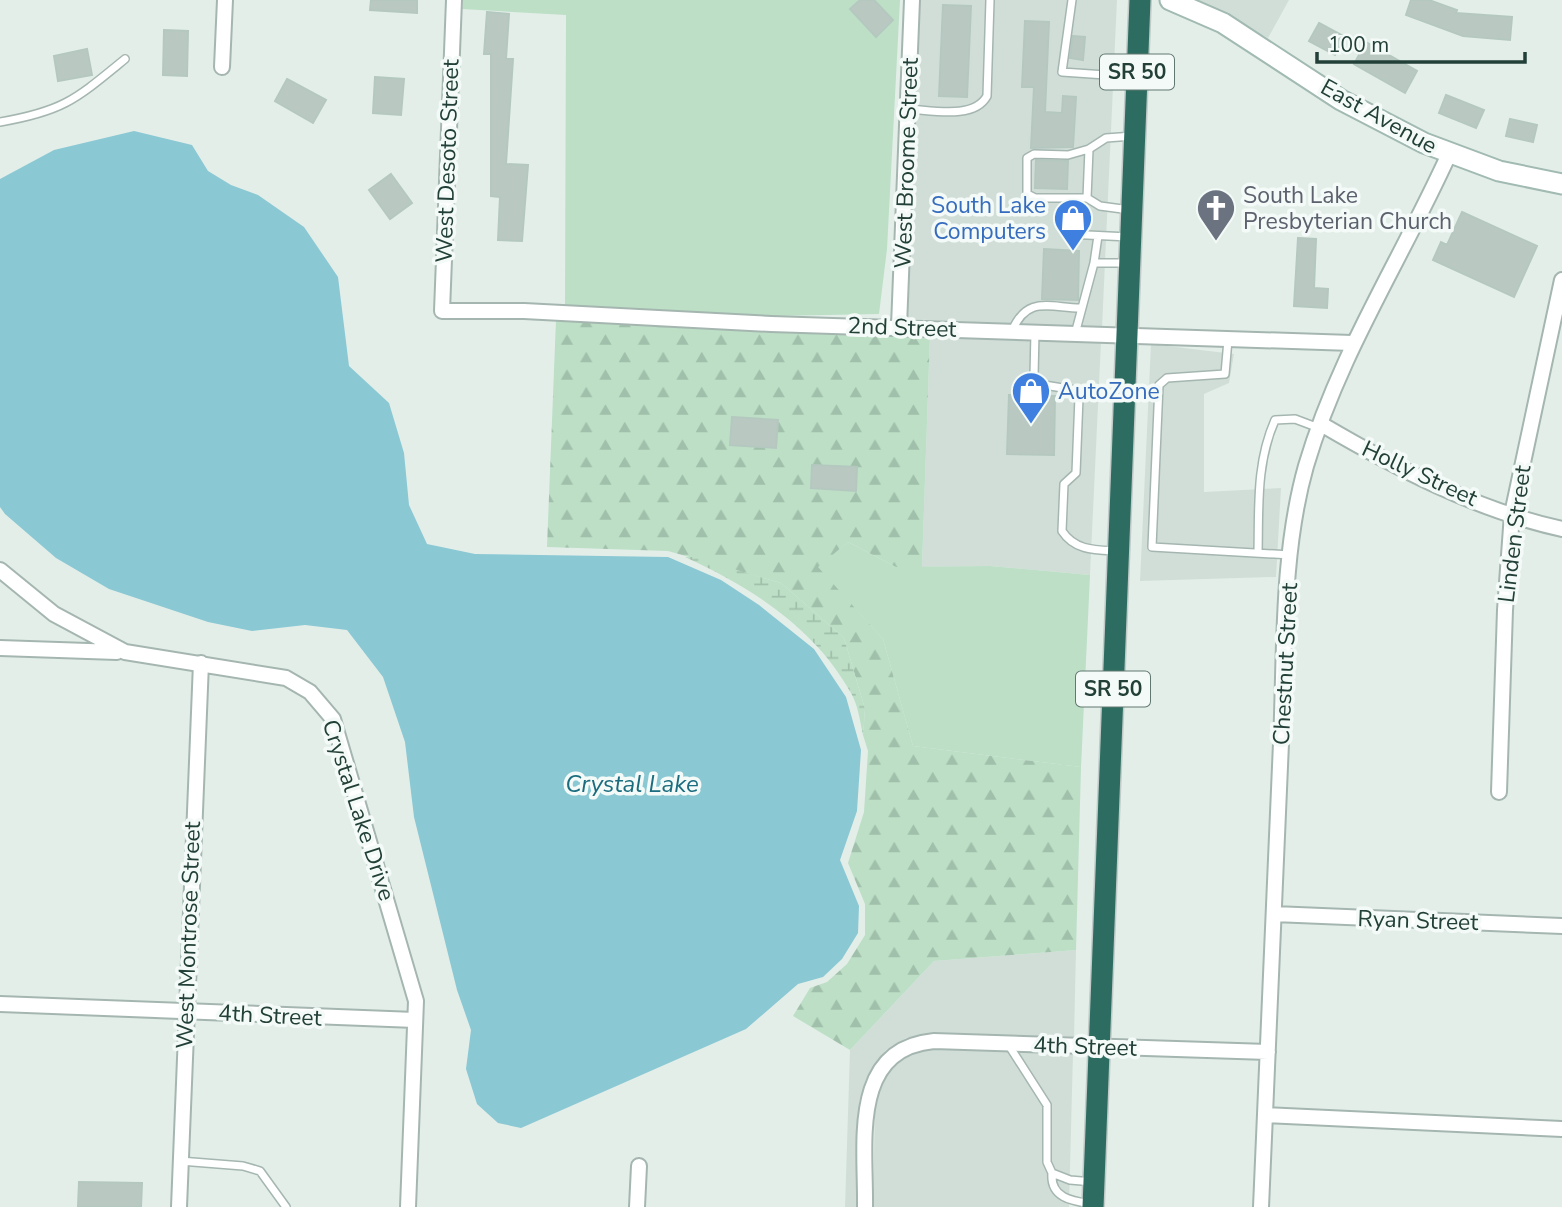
<svg xmlns="http://www.w3.org/2000/svg" width="1562" height="1207" font-family="'Nunito Sans',sans-serif">
  <style>
    .built { fill: #d1ded8 }
    .green { fill: #bcdfc6 }
    .forest { fill: url(#forest-firs) }
    .wetland { fill: url(#wetland-marsh) }
    .water { fill: #8ac8d4 }
    .building { fill: #b9c9c2; stroke: #b5c8c0; stroke-width: 2 }
    .lines { fill: none; stroke-linecap: round; stroke-linejoin: round }
    .lane-casing { stroke: #a5b6b0; stroke-width: 10 }
    .street-casing { stroke: #a5b6b0; stroke-width: 18 }
    .secondary-casing { stroke: #a1bab2; stroke-width: 23 }
    .highway-casing { stroke: #c1cac7; stroke-width: 24 }
    .lane { stroke: #fff; stroke-width: 7 }
    .street { stroke: #fff; stroke-width: 14 }
    .secondary { stroke: #fff; stroke-width: 19 }
    .highway { stroke: #2d6d61; stroke-width: 21 }
    .labels { text-anchor: middle; stroke-width: 7; stroke-linejoin: round; paint-order: stroke }
    .shield { fill: #f4faf7; stroke: #617871; stroke-width: 2 }
    .shield-label { font-size: 21px; font-weight: bold; fill: #224038 }
    .street-label { font-size: 23px; fill: #224038; stroke: #f4faf7 }
    .worship-label { font-size: 23px; fill: #5b616d; stroke: #f4faf7; text-anchor: start }
    .shop-label { font-size: 23px; fill: #366cbe; stroke: #f4faf7; text-anchor: end }
    .water-label { font-size: 24px; font-style: italic; fill: #1a6c7e; stroke: #f4faf7 }
  </style>
  <defs>
    <pattern id="forest-firs" width="22" height="20" patternUnits="userSpaceOnUse" patternTransform="scale(1.75)"><rect width="22" height="20" fill="#bcdfc6"/><path d="M5 1l3.5 6h-7zM16 11l3.5 6h-7z" fill="#a1c0ab"/></pattern>
    <pattern id="wetland-marsh" width="20" height="14" patternUnits="userSpaceOnUse" patternTransform="scale(1.75)"><rect width="20" height="14" fill="#bcdfc6"/><path d="M1 5h8M5 5V1M11 12h8M15 12V8" fill="none" stroke="#a1c0ab"/></pattern>
  </defs>
  <rect width="100%" height="100%" fill="#e3eee9"/>
  <path class="built" d="M 920,0 L 1117,0 L 1102,328 L 907,319 Z
    M 1198,0 L 1289,0 L 1268,38 Z
    M 930,335 L 1101,342 L 1090,575 L 990,566 L 922,567 Z
    M 1151,344 L 1234,354 L 1229,383 L 1204,394 L 1204,492 L 1281,488 L 1276,577 L 1140,581 Z
    M 1076,950 L 1074,1039 L 934,1034 L 906,1038 L 886,1050 L 866,1079 L 859,1102 L 857,1207 L 845,1207 L 850,1050 L 934,961 Z
    M 934,1048 L 1073,1053 L 1069,1207 L 873,1207 L 875,1104 L 881,1083 L 890,1068 L 908,1054 Z"/>
  <path class="green" d="M 463,0 L 900,0 L 887,249 L 879,314 L 771,316 L 565,306 L 566,15 L 462,9 Z
    M 848,542 L 896,567 L 990,566 L 1090,575 L 1081,767 L 913,746 L 883,639 L 817,567 Z"/>
  <path class="forest" d="M 556,320 L 930,335 L 922,567 L 896,567 L 848,542 L 818,567 L 883,639 L 913,746 L 1081,767 L 1076,950 L 934,961 L 850,1050 L 793,1016 L 810,988 L 827,982 L 847,964 L 865,935 L 865,904 L 848,863 L 864,812 L 868,751 L 863,735 L 865,709 L 844,638 L 781,583 L 668,551 L 547,547 Z"/>
  <path class="wetland" d="M 685,557 L 693,557 L 781,583 L 844,638 L 865,709 L 863,735 C 860,721 858,705 851,693 C 815,628 751,587 685,557 Z"/>
  <path class="water" d="M 134,131 L 192,145 L 208,171 L 231,185 L 258,195 L 304,227 L 338,277 L 349,366 L 389,403 L 404,453 L 409,505 L 427,544 L 475,554 L 668,557 L 721,580 L 759,605 L 814,649 L 846,697 L 861,750 L 857,811 L 840,860 L 859,906 L 858,933 L 842,959 L 823,977 L 798,984 L 746,1029 L 521,1128 L 498,1123 L 477,1104 L 466,1069 L 471,1030 L 457,990 L 414,817 L 405,742 L 383,677 L 347,630 L 305,625 L 252,631 L 208,622 L 109,589 L 56,558 L 5,514 L 0,507 L 0,179 L 54,150 Z"/>
  <path class="building" d="M 371,0 L 417,0 L 417,13 L 370,10 Z
    M 860,0 L 874,0 L 893,20 L 876,37 L 850,9 Z
    M 1411,0 L 1429,0 L 1457,10 L 1456,13 L 1512,17 L 1510,40 L 1463,36 L 1406,15 Z
    M 943,5 L 971,6 L 967,97 L 939,96 Z
    M 487,12 L 509,14 L 506,59 L 513,59 L 506,164 L 528,165 L 522,241 L 498,240 L 500,197 L 491,196 L 491,54 L 484,54 Z
    M 1025,21 L 1049,22 L 1045,112 L 1062,113 L 1063,96 L 1076,97 L 1073,147 L 1031,148 L 1034,87 L 1022,87 Z
    M 1319,23 L 1345,37 L 1335,55 L 1309,41 Z
    M 164,30 L 188,31 L 187,76 L 163,75 Z
    M 1073,36 L 1085,37 L 1083,60 L 1070,58 Z
    M 1366,42 L 1417,71 L 1405,93 L 1354,64 Z
    M 87,49 L 92,75 L 58,81 L 54,56 Z
    M 375,77 L 404,79 L 401,115 L 373,113 Z
    M 287,79 L 326,100 L 313,123 L 275,101 Z
    M 1446,95 L 1484,110 L 1476,128 L 1439,113 Z
    M 1510,119 L 1537,125 L 1533,142 L 1506,136 Z
    M 1036,160 L 1068,161 L 1067,189 L 1035,188 Z
    M 391,174 L 412,203 L 390,219 L 369,190 Z
    M 1462,212 L 1537,246 L 1514,297 L 1433,260 L 1441,242 L 1447,245 Z
    M 1298,238 L 1316,239 L 1314,288 L 1328,289 L 1327,308 L 1294,306 Z
    M 1044,249 L 1079,251 L 1078,300 L 1042,299 Z
    M 1009,395 L 1055,396 L 1054,455 L 1007,454 Z
    M 732,417 L 778,420 L 776,448 L 730,445 Z
    M 812,465 L 857,467 L 856,491 L 811,488 Z
    M 79,1182 L 142,1183 L 141,1207 L 78,1207 Z"/>
  <g class="lines">
    <g class="lane-casing">
      <path id="lane" d="M 1072,0 L 1062,72 L 1135,77
        M 908,109 C 931,110 974,120 987,96 L 990,0
        M 0,122 C 64,111 76,99 125,59
        M 1087,198 L 1089,149
        M 1130,210 L 1100,206 L 1087,198 L 1035,198 L 1027,194 L 1027,158 L 1034,154 L 1068,155 L 1089,149 L 1106,138 L 1133,136
        M 1067,234 L 1129,237
        M 1094,263 L 1129,263
        M 1012,331 C 1027,296 1047,307 1080,308
        M 1035,332 L 1034,376 L 1038,384 L 1075,390 L 1079,397 L 1076,473 L 1064,484 L 1062,531 C 1075,551 1096,550 1117,551
        M 1075,334 L 1094,263 L 1098,236
        M 1228,340 L 1225,374 L 1167,378 L 1159,385 L 1152,547 L 1291,555
        M 1258,553 C 1259,507 1256,463 1275,420 L 1295,419 L 1319,428
        M 1008,1044 L 1047,1105 L 1047,1162 L 1052,1173
        M 180,1161 L 243,1166 L 260,1171 L 286,1207
        M 1091,1204 C 1072,1201 1050,1198 1052,1173 L 1070,1180 L 1093,1182"/>
    </g>
    <g class="street-casing">
      <path id="street" d="M 454,0 L 442,311 L 524,311 L 771,324 L 1352,343
        M 222,67 L 225,0
        M 899,326 L 912,0
        M 1321,424 C 1396,468 1476,510 1562,529
        M 0,570 L 54,614 L 125,652 L 286,678 L 310,692 L 333,719 L 416,1001 L 408,1207
        M 0,648 L 117,652
        M 1499,792 L 1505,610 L 1512,514 L 1562,280
        M 1274,914 L 1562,926
        M 0,1004 L 415,1020
        M 1265,1115 L 1562,1129
        M 179,1207 L 201,663
        M 637,1207 L 639,1166
        M 865,1207 C 866,1144 849,1049 934,1041 L 1268,1052
        M 1261,1207 C 1268,1052 1274,898 1281,743 C 1285,653 1281,554 1306,466 C 1339,354 1401,260 1449,154"/>
    </g>
    <g class="secondary-casing">
      <path id="secondary" d="M 1170,0 L 1223,23 L 1341,100 L 1424,143 L 1499,171 L 1562,184"/>
    </g>
    <g class="highway-casing">
      <path id="highway" d="M 1093,1207 L 1140,0"/>
    </g>
    <use href="#lane" class="lane"/>
    <use href="#street" class="street"/>
    <use href="#secondary" class="secondary"/>
    <use href="#highway" class="highway"/>
  </g>
  <defs>
    <g id="church-pin" transform="scale(2.0125)"><path d="M0 17L-7.5 6A9.5 9.5 0 1 1 7.5 6Z" fill="#6b7280" stroke="#f4faf7"/><path d="M-1.2-6h2.4v3.5h3.3v2.4h-3.3V6h-2.4V-.1h-3.3v-2.4h3.3Z" fill="#fff"/></g>
    <g id="shop-pin" transform="scale(2.0125)"><path d="M0 17L-7.5 6A9.5 9.5 0 1 1 7.5 6Z" fill="#3f7fe0" stroke="#f4faf7"/><path d="M-5-2.5h2.3a2.7 3.5 0 0 1 5.4 0H5L5.5 6h-11ZM-1.5-2.5h3a1.5 2.3 0 0 0-3 0Z" fill="#fff"/></g>
  </defs>
  <g fill-rule="evenodd">
    <use href="#church-pin" x="1216" y="208"/>
    <use href="#shop-pin" x="1073" y="218"/>
    <use href="#shop-pin" x="1031" y="391"/>
  </g>
  <g class="labels">
    <g class="shield">
      <rect x="1100" y="54.5" width="74" height="35" rx="5"/>
      <rect x="1076" y="671.5" width="74" height="35" rx="5"/>
    </g>
    <g class="shield-label">
      <text x="1137" y="79">SR 50</text>
      <text x="1113" y="696">SR 50</text>
    </g>
    <g class="street-label">
      <text transform="translate(1379 116) rotate(29)" y="8">East Avenue</text>
      <text transform="translate(447 161) rotate(-88)" y="8">West Desoto Street</text>
      <text transform="translate(906 163) rotate(-88)" y="8">West Broome Street</text>
      <text transform="translate(902 327) rotate(2)" y="8">2nd Street</text>
      <text transform="translate(1420 473) rotate(25)" y="8">Holly Street</text>
      <text transform="translate(1514 534) rotate(-83)" y="8">Linden Street</text>
      <text transform="translate(1285 664) rotate(-87)" y="8">Chestnut Street</text>
      <text transform="translate(359 810) rotate(72)" y="8">Crystal Lake Drive</text>
      <text transform="translate(1418 920) rotate(2)" y="8">Ryan Street</text>
      <text transform="translate(188 935) rotate(-88)" y="8">West Montrose Street</text>
      <text transform="translate(270 1015) rotate(3)" y="8">4th Street</text>
      <text transform="translate(1085 1046) rotate(2)" y="8">4th Street</text>
    </g>
    <g class="worship-label">
      <text x="1243" y="203">South Lake<tspan x="1243" dy="26">Presbyterian Church</tspan></text>
    </g>
    <g class="shop-label">
      <text x="1046" y="213">South Lake<tspan x="1046" dy="26">Computers</tspan></text>
      <text x="1058" y="399" text-anchor="start">AutoZone</text>
    </g>
    <g class="water-label">
      <text x="632" y="792">Crystal Lake</text>
    </g>
  </g>
  <path d="M1317 52v10h208v-10" fill="none" stroke="#224038" stroke-width="3.5"/>
  <text x="1328" y="52" font-size="21" fill="#224038" stroke="#f4faf7" stroke-width="5" paint-order="stroke">100 m</text>
</svg>
